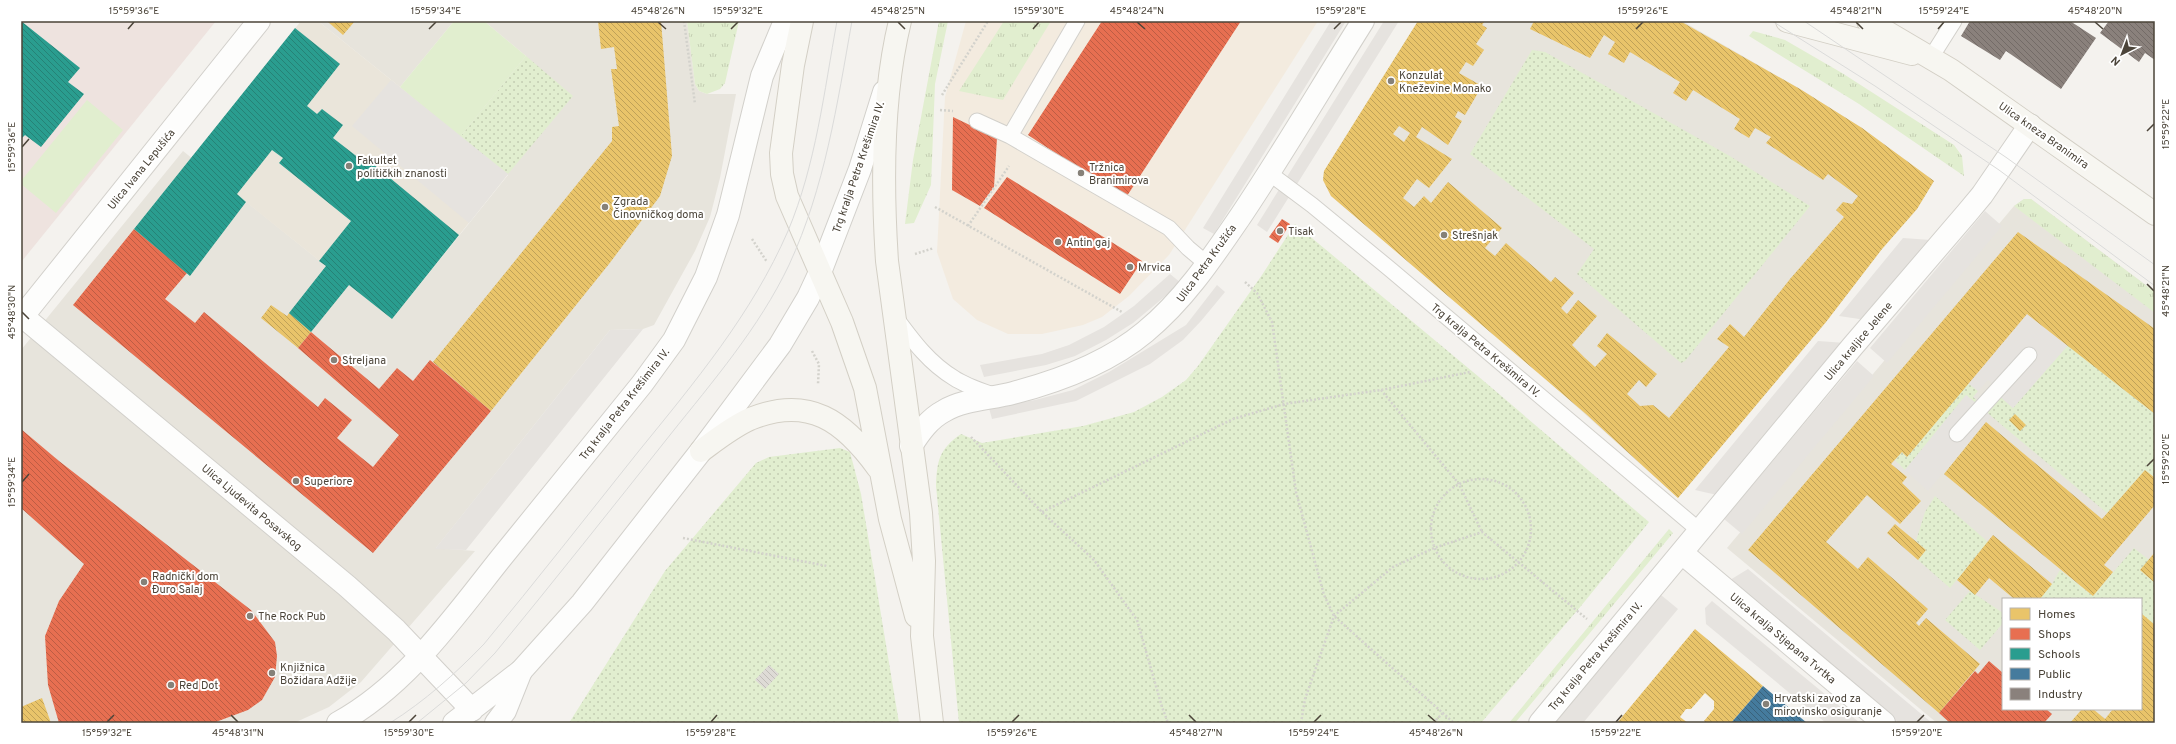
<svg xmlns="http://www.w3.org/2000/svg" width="2176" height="744" font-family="Overpass,sans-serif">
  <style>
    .residential { fill: #e7e4dc; fill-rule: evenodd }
    .commercial { fill: #f3ebdf }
    .education { fill: #eae5da }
    .medical { fill: #eee3df }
    .grass { fill: url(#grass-tufts) }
    .park { fill: url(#park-dots) }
    .pitch { fill: #e1eecf }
    .parking { fill: #e6e3df }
    .homes { fill: url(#homes-back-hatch); fill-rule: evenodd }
    .shops { fill: url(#shops-back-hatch) }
    .schools { fill: url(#schools-back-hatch) }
    .public { fill: url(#public-back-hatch) }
    .industry { fill: url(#industry-back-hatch) }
    .building { fill: url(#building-back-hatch) }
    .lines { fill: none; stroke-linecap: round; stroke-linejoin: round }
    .service-casing { stroke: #d2d0cb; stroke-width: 17 }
    .minor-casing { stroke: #d2d0cb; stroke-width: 24 }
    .tertiary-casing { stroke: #d2d0cb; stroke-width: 24 }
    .secondary-casing { stroke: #d3cfc5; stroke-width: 24 }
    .path { stroke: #d3d2cc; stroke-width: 2.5; stroke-dasharray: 2 2; stroke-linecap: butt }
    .service { stroke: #fdfdfc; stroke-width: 15 }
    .minor { stroke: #fdfdfc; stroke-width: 22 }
    .tertiary { stroke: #fdfdfc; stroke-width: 22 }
    .secondary { stroke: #f7f6f1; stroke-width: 22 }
    .tram { stroke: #dbdbda; stroke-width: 1 }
    .ticks { fill: none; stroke: #4b4439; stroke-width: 1.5 }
    .poi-dot { fill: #868178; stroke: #fff; stroke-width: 1.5 }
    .labels { text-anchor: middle; stroke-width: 4; stroke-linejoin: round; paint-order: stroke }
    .poi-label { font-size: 11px; fill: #4b4439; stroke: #fff; text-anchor: start }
    .street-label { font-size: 11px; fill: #4b4439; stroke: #fff }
    .neatline { fill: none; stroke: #4b4439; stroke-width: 1.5 }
    .ticks-label { font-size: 10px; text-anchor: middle; fill: #4b4439 }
  </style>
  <defs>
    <pattern id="grass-tufts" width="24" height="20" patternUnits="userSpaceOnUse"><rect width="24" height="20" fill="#e1eecf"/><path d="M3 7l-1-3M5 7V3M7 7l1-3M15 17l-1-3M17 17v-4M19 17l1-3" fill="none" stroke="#c3cdb2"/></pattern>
    <pattern id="park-dots" width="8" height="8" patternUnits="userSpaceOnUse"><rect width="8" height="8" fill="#e1eecf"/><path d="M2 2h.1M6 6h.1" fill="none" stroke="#c3cdb2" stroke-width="1.8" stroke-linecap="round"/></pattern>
    <pattern id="homes-back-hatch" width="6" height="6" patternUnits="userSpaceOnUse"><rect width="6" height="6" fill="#e9c46a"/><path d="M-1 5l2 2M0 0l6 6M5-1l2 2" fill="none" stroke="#bfa158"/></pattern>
    <pattern id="shops-back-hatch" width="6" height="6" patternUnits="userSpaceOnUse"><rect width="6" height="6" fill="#e76f51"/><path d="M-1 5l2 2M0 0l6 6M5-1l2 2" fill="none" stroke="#bd5d44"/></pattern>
    <pattern id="schools-back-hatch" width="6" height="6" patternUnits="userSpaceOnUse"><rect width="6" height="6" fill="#2a9d8f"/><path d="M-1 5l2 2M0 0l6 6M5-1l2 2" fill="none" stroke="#268276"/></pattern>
    <pattern id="public-back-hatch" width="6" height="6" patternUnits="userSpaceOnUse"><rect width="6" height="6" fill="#457b9d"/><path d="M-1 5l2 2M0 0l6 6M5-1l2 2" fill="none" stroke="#39617a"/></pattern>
    <pattern id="industry-back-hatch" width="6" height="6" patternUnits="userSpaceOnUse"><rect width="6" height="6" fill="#8a817c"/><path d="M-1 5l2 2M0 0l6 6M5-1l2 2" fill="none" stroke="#736b67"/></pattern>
    <pattern id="building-back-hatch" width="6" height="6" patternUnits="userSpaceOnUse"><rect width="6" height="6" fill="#dedbd6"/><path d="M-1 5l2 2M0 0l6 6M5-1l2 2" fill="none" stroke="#c0bdb8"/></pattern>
  </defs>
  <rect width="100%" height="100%" fill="#f4f2ee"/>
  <path class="residential" d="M 318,21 L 454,21 L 400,87 Z
    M 484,21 L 687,21 L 695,84 L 699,91 L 707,94 L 736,94 L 720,178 L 710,217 L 695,251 L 654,325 L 643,329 L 610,330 L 436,548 L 475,551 L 361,682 L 329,707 L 294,723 L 21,723 L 21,350 L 183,151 L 392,319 L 508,175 L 460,137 L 526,56 Z
    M 1418,21 L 1682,21 L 1800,89 L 1862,128 L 1934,181 L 1917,209 L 1882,249 L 1826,322 L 1678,498 L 1547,380 L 1331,196 L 1323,180 L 1324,171 Z
    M 2024,199 L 2031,199 L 2155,292 L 2155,723 L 1937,723 L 1727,548 L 2014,206 ZM 2003,599 L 2141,599 L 2141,709 L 2003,709 Z"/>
  <path class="commercial" d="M 966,21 L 1318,21 L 1169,255 L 1129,296 L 1102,317 L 1083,325 L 1042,334 L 1008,334 L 977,320 L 953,299 L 937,252 L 945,97 Z"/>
  <path class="education" d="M 301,21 L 318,21 L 508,174 L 392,319 L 191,158 Z"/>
  <path class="medical" d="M 21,21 L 216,21 L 22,261 L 21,260 Z"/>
  <path class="grass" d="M 687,21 L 739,21 L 725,83 L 720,89 L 707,94 L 699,91 L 695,84 Z
    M 939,21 L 948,21 L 935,84 L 931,185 L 914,223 L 905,224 L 913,160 Z
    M 1004,21 L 1051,21 L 1003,100 L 959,91 Z
    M 1753,31 L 1785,40 L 1842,73 L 1954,145 L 1962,156 L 1964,176 L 1859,104 L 1749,36 Z
    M 2024,199 L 2031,199 L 2155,292 L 2155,313 L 2014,206 Z
    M 1669,529 L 1673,533 L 1515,723 L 1509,723 Z"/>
  <path class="park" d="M 1532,50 L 1545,52 L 1728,155 L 1810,206 L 1685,361 L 1681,363 L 1577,274 L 1594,249 L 1470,154 Z
    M 526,56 L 573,96 L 508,174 L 460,137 Z
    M 1295,224 L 1479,377 L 1649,522 L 1581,606 L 1481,723 L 959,723 L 936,486 C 937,461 939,449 961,434 L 982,443 L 1083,426 L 1134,412 L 1162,397 L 1186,380 L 1198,366 L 1262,275 Z
    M 2068,345 L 2155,414 L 2155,478 L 2145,470 L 2107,513 L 1966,395 L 1905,470 L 1895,460 L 1902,452 L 1907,457 L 1968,383 L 1978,391 L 1973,397 L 1984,406 L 1996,393 L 2013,408 Z
    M 840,448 L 850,452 L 861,494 L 899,723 L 569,723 L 665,571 L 756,463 L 769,457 Z
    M 1935,496 L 1988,542 L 1950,588 L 1918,560 L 1926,550 L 1916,541 L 1925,512 Z
    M 2134,548 L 2149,560 L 2140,570 L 2155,583 L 2155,625 L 2141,615 L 2141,599 L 2040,599 L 2052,584 L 2060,570 L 2093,596 Z
    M 1970,591 L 2003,613 L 2003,623 L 1980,650 L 1945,620 Z"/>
  <path class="pitch" d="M 454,21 L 484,21 L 526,56 L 460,137 L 400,87 Z
    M 87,100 L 123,130 L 56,213 L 21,184 L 21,181 Z"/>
  <path class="parking" d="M 1331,21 L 1346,21 L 1214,234 L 1203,228 Z
    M 1384,21 L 1399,21 L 1267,232 L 1257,225 Z
    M 391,80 L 508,174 L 469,223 L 352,126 Z
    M 1985,211 L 2002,226 L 1887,363 L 1870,348 Z
    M 1903,238 L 1931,240 L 1866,320 L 1839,316 Z
    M 1170,274 L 1181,283 L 1133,323 L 1106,340 L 1075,356 L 1046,365 L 984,377 L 980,365 L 1042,354 L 1069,345 L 1104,327 L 1134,306 Z
    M 1217,285 L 1225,292 L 1201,321 L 1183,340 L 1150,364 L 1076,401 L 992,419 L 989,408 L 1035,400 L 1073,390 L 1109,372 L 1186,325 Z
    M 2027,314 L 2068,345 L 2013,408 L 1996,393 L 1999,389 L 1988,380 L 1978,391 L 1968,383 Z
    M 643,329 L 466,550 L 435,549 L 610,330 Z
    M 1818,341 L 1846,343 L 1717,495 L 1695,490 Z
    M 1857,361 L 1874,376 L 1742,534 L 1724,519 Z
    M 1966,395 L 1991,416 L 1928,491 L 1905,470 Z
    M 1748,569 L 1932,723 L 1899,723 L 1730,580 Z
    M 1661,595 L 1678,609 L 1583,723 L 1553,723 Z
    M 1712,601 L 1860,723 L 1826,723 L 1706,624 L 1705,608 Z"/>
  <path class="homes" d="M 327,21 L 355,21 L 343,35 Z
    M 598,21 L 661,21 L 672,156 L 660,196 L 609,264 L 491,411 L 433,362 L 612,141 L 612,127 L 619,126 L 611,69 L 617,69 L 614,47 L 601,49 Z
    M 1418,21 L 1485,21 L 1482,25 L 1487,28 L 1476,44 L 1484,50 L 1473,66 L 1466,62 L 1459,73 L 1482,86 L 1465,115 L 1458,111 L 1455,117 L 1462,121 L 1448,145 L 1422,127 L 1416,137 L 1452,159 L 1429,188 L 1417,179 L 1403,198 L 1414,207 L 1424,196 L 1431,203 L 1448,182 L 1502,228 L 1485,248 L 1495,256 L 1506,243 L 1551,282 L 1555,277 L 1574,293 L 1561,308 L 1567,314 L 1578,300 L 1597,316 L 1572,345 L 1585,358 L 1595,367 L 1607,354 L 1597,346 L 1607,333 L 1657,374 L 1646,387 L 1639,380 L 1627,394 L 1640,406 L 1653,405 L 1669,418 L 1729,347 L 1717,339 L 1730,324 L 1744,337 L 1790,279 L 1844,217 L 1836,210 L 1843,202 L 1852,204 L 1858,196 L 1828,174 L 1823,180 L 1777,150 L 1766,143 L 1771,137 L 1755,128 L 1749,138 L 1734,129 L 1740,119 L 1693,90 L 1686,101 L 1673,93 L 1680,82 L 1630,52 L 1624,63 L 1608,54 L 1615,42 L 1604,35 L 1590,58 L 1530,29 L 1534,21 L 1680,21 L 1800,89 L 1862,128 L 1934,181 L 1917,209 L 1882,249 L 1826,322 L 1678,498 L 1586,414 L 1331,196 L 1323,180 L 1324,171 ZM 1399,126 L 1410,133 L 1404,142 L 1393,134 Z
    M 2018,232 L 2155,329 L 2155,414 L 2027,314 L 1907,457 L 1902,452 L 1891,464 L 1907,477 L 1902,483 L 1921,501 L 1900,524 L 1867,495 L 1826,542 L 1858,569 L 1868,557 L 1928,609 L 1916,623 L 1919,626 L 1926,618 L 1980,664 L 1939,713 L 1748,550 Z
    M 271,305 L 287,316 L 289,313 L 311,332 L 298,348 L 261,318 Z
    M 2015,414 L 2026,425 L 2020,431 L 2009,420 Z
    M 1986,422 L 2102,519 L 2145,470 L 2155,478 L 2155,505 L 2104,565 L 2113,572 L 2093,596 L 1944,474 Z
    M 1895,524 L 1926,550 L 1918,560 L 1887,533 Z
    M 1993,535 L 2052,584 L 2040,599 L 2012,599 L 2013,598 L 1989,578 L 1975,595 L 1957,580 Z
    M 2155,552 L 2155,583 L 2140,570 Z
    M 2142,614 L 2155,625 L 2155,723 L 2070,723 L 2082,709 L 2093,709 L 2105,719 L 2113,709 L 2141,709 Z
    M 1695,629 L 1763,686 L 1731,723 L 1706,723 L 1704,721 L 1714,709 L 1714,701 L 1705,693 L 1691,709 L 1686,709 L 1680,717 L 1688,723 L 1617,723 Z
    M 42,698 L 51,723 L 21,723 L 21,707 Z"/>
  <path class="shops" d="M 1102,21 L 1241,21 L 1125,199 L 1028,135 Z
    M 953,117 L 997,138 L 994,187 L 980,206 L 952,190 Z
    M 1007,177 L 1142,261 L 1120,294 L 984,208 Z
    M 1282,219 L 1290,224 L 1278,243 L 1269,237 Z
    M 134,229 L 187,273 L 165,299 L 195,323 L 204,312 L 318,407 L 325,398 L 352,420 L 337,438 L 373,467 L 399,435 L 298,348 L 311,332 L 379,389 L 397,368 L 413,381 L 430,360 L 491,411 L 373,553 L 73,305 Z
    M 21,429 L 59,461 L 251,610 L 275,642 L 277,656 L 275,677 L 262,700 L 248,710 L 213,723 L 59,723 L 48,685 L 45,636 L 59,601 L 84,564 L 21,508 Z
    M 1989,661 L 2003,673 L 2003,709 L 2046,709 L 2052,714 L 2044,723 L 1950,723 L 1939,713 L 1975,671 L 1978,674 Z"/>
  <path class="schools" d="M 21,21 L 80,68 L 68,82 L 84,94 L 41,147 L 25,135 L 21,139 Z
    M 295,28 L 340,64 L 307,106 L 317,114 L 322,109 L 343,125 L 333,138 L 364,162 L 367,159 L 459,235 L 392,319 L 349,285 L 311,332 L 289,313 L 326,266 L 319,261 L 351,221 L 279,163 L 283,158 L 272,150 L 237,194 L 246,202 L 190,276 L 134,229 Z"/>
  <path class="public" d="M 1763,686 L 1807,723 L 1731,723 Z"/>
  <path class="industry" d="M 1970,21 L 2070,21 L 2096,38 L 2061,89 L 2006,51 L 2000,60 L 1961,36 Z
    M 2109,21 L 2155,21 L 2155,60 L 2145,53 L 2139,62 L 2100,33 Z"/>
  <path class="building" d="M 769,665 L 779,674 L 765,689 L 755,680 Z"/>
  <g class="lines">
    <g class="service-casing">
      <path id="service" d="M 1077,21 L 1010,136 L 1169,228 L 1188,248 L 1207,264
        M 1930,59 L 1954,21
        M 977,121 L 1010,136
        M 1269,173 L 1312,205 L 1391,270 L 1700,531
        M 896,318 C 913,341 929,363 954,378 C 966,386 982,391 996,396
        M 1957,434 L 2029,355"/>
    </g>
    <g class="minor-casing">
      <path id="minor" d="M 22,317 L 259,21
        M 911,446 C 920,432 929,419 944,411 C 964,399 991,399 1013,393 C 1059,381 1108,363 1145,332 C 1184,300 1212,258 1240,217 C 1283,153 1322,86 1363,21
        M 1682,553 L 1884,723
        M 496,723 L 505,711 L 521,671
        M 1540,723 L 1852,347 L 1967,213 L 1982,195 L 2030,125"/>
    </g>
    <g class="tertiary-casing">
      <path id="tertiary" d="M 21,315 L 347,586 L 396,630 L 472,710
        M 338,723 C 406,686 454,617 501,558 C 548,500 595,442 642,384 L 674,340 L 706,277 L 728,215 L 762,76 L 785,21
        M 454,723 L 521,671 L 582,603 L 701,451 L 780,345 L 808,298 L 821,270 L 860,169 L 884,92"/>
    </g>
    <g class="secondary-casing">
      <path id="secondary" d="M 802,21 L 793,65 L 781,153 L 782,174 L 787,196 L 842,322 L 865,388 L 890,519 L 916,616
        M 900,21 C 882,95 882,185 887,261 L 921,513 L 924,561 L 922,636 L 932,723
        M 1787,21 L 1912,54
        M 1868,21 L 1951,70 L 2155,214
        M 701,451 C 716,440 732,427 750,419 C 809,395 844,421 878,468"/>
    </g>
    <path class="path" d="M 684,21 L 695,104
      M 942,95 L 988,21
      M 940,110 L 953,111
      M 935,207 L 1122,312
      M 968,226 L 1009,166
      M 752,239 L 767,262
      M 915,254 L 934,248
      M 1245,282 L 1257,293 L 1272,322 L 1296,492 L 1324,595 L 1334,616 L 1454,723
      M 812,351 L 819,364 L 818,384
      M 1381,390 L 1459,484 L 1482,532
      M 971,437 L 1042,512 L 1094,560 L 1137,620 L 1162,707 L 1168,723
      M1431 529a50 50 0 1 1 100 0a50 50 0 1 1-100 0Z
      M 1042,512 L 1233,419 L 1284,404 L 1381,390 L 1470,372
      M 683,538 L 827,566
      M 1301,723 L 1305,699 L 1334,616 L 1393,567 L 1434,548 L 1482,532 L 1587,619
      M 1433,723 L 1444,712"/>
    <use href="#service" class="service"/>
    <use href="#minor" class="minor"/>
    <use href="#tertiary" class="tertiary"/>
    <use href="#secondary" class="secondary"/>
    <path class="tram" d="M 1772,21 L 1875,86 L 1999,170 L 2155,286
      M 1804,21 L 2007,158 L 2155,265
      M 390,723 C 425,701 455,674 484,644 C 536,581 587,516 638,452 C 694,383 752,314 788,231 C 816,164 824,92 837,21
      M 417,723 L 466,683 L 495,653 C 554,581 612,508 670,435 C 713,381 759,328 789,265 C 825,187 837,105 852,21"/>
  </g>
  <path class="ticks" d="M 658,22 L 666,29M 898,22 L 905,29M 1137,22 L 1145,29M 1856,22 L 1863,29M 2095,22 L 2103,29M 128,29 L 134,22M 429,29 L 436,22M 731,29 L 738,22M 1033,29 L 1039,22M 1334,29 L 1341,22M 1636,29 L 1643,22M 1938,29 L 1944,22M 2147,131 L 2154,124M 22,147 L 29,139M 2147,284 L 2154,291M 22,312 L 29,319M 2147,466 L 2154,459M 22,482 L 29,474M 231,715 L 238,722M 1189,715 L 1196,722M 1428,715 L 1436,722M 107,722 L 114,715M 409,722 L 416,715M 711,722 L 717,715M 1012,722 L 1019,715M 1314,722 L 1321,715M 1616,722 L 1622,715M 1917,722 L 1924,715"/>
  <g class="poi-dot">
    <circle cx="1391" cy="81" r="4"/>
    <circle cx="349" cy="166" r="4"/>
    <circle cx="1081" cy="173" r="4"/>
    <circle cx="605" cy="207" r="4"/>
    <circle cx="1280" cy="231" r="4"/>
    <circle cx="1444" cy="235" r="4"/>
    <circle cx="1058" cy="242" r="4"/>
    <circle cx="1130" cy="267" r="4"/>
    <circle cx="334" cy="360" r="4"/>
    <circle cx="296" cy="481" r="4"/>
    <circle cx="144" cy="582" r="4"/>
    <circle cx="250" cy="616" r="4"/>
    <circle cx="272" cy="673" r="4"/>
    <circle cx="171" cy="685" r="4"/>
    <circle cx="1766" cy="704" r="4"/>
  </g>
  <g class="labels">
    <g class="poi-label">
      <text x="1399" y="79">Konzulat<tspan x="1399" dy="13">Kneževine Monako</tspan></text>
      <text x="357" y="164">Fakultet<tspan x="357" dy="13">političkih znanosti</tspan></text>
      <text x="1089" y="171">Tržnica<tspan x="1089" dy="13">Branimirova</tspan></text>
      <text x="613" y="205">Zgrada<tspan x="613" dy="13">Činovničkog doma</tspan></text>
      <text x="1288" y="235">Tisak</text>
      <text x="1452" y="239">Strešnjak</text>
      <text x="1066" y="246">Antin gaj</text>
      <text x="1138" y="271">Mrvica</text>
      <text x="342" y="364">Streljana</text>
      <text x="304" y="485">Superiore</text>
      <text x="152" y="580">Radnički dom<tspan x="152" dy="13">Đuro Salaj</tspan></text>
      <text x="258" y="620">The Rock Pub</text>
      <text x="280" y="671">Knjižnica<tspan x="280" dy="13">Božidara Adžije</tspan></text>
      <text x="179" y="689">Red Dot</text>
      <text x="1774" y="702">Hrvatski zavod za<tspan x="1774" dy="13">mirovinsko osiguranje</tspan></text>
    </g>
    <g class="street-label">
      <text transform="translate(2044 135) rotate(35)" y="4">Ulica kneza Branimira</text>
      <text transform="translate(858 167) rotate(-71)" y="4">Trg kralja Petra Krešimira IV.</text>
      <text transform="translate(141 169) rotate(-51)" y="4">Ulica Ivana Lepušića</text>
      <text transform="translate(1206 263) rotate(-54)" y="4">Ulica Petra Kružića</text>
      <text transform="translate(1858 341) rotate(-50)" y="4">Ulica kraljice Jelene</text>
      <text transform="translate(1486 350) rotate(40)" y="4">Trg kralja Petra Krešimira IV.</text>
      <text transform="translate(624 404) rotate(-52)" y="4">Trg kralja Petra Krešimira IV.</text>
      <text transform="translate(252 507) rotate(40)" y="4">Ulica Ljudevita Posavskog</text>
      <text transform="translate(1783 638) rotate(40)" y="4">Ulica kralja Stjepana Tvrtka</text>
      <text transform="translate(1595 656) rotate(-50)" y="4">Trg kralja Petra Krešimira IV.</text>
    </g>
  </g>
  <rect width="2176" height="744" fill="none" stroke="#ffffff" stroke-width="44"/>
  <rect x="2002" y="598" width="140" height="112" fill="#ffffff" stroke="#b7b4b0"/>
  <rect x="2010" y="608" width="20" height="12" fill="#e9c46a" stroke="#b7b4b0"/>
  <text x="2038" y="618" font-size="12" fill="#4b4439">Homes</text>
  <rect x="2010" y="628" width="20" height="12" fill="#e76f51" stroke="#b7b4b0"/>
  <text x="2038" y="638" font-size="12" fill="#4b4439">Shops</text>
  <rect x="2010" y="648" width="20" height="12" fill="#2a9d8f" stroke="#b7b4b0"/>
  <text x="2038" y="658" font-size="12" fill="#4b4439">Schools</text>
  <rect x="2010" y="668" width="20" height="12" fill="#457b9d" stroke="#b7b4b0"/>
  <text x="2038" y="678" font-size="12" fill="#4b4439">Public</text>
  <rect x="2010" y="688" width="20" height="12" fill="#8a817c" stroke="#b7b4b0"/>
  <text x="2038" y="698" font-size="12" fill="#4b4439">Industry</text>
  <g transform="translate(2122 54) rotate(222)" stroke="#ffffff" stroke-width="3" paint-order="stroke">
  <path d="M0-3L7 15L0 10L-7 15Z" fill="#4b4439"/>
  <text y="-6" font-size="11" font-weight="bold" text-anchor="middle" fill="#4b4439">N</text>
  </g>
  <rect x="22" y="22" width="2132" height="700" class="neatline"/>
  <g class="ticks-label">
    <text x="134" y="14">15°59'36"E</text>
    <text x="436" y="14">15°59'34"E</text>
    <text x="658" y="14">45°48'26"N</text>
    <text x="738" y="14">15°59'32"E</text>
    <text x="898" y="14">45°48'25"N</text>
    <text x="1039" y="14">15°59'30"E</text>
    <text x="1137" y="14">45°48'24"N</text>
    <text x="1341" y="14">15°59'28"E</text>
    <text x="1643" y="14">15°59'26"E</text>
    <text x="1856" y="14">45°48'21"N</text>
    <text x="1944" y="14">15°59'24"E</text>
    <text x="2095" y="14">45°48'20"N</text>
    <text transform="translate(2165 124) rotate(-90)" y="4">15°59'22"E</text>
    <text transform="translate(11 147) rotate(-90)" y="4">15°59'36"E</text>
    <text transform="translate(2165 291) rotate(-90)" y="4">45°48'21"N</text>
    <text transform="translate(11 312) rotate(-90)" y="4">45°48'30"N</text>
    <text transform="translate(2165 459) rotate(-90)" y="4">15°59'20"E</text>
    <text transform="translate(11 482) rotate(-90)" y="4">15°59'34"E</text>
    <text x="107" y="736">15°59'32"E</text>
    <text x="238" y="736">45°48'31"N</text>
    <text x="409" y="736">15°59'30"E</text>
    <text x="711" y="736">15°59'28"E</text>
    <text x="1012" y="736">15°59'26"E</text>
    <text x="1196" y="736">45°48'27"N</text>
    <text x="1314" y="736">15°59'24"E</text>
    <text x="1436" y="736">45°48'26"N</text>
    <text x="1616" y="736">15°59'22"E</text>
    <text x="1917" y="736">15°59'20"E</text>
  </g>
</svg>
